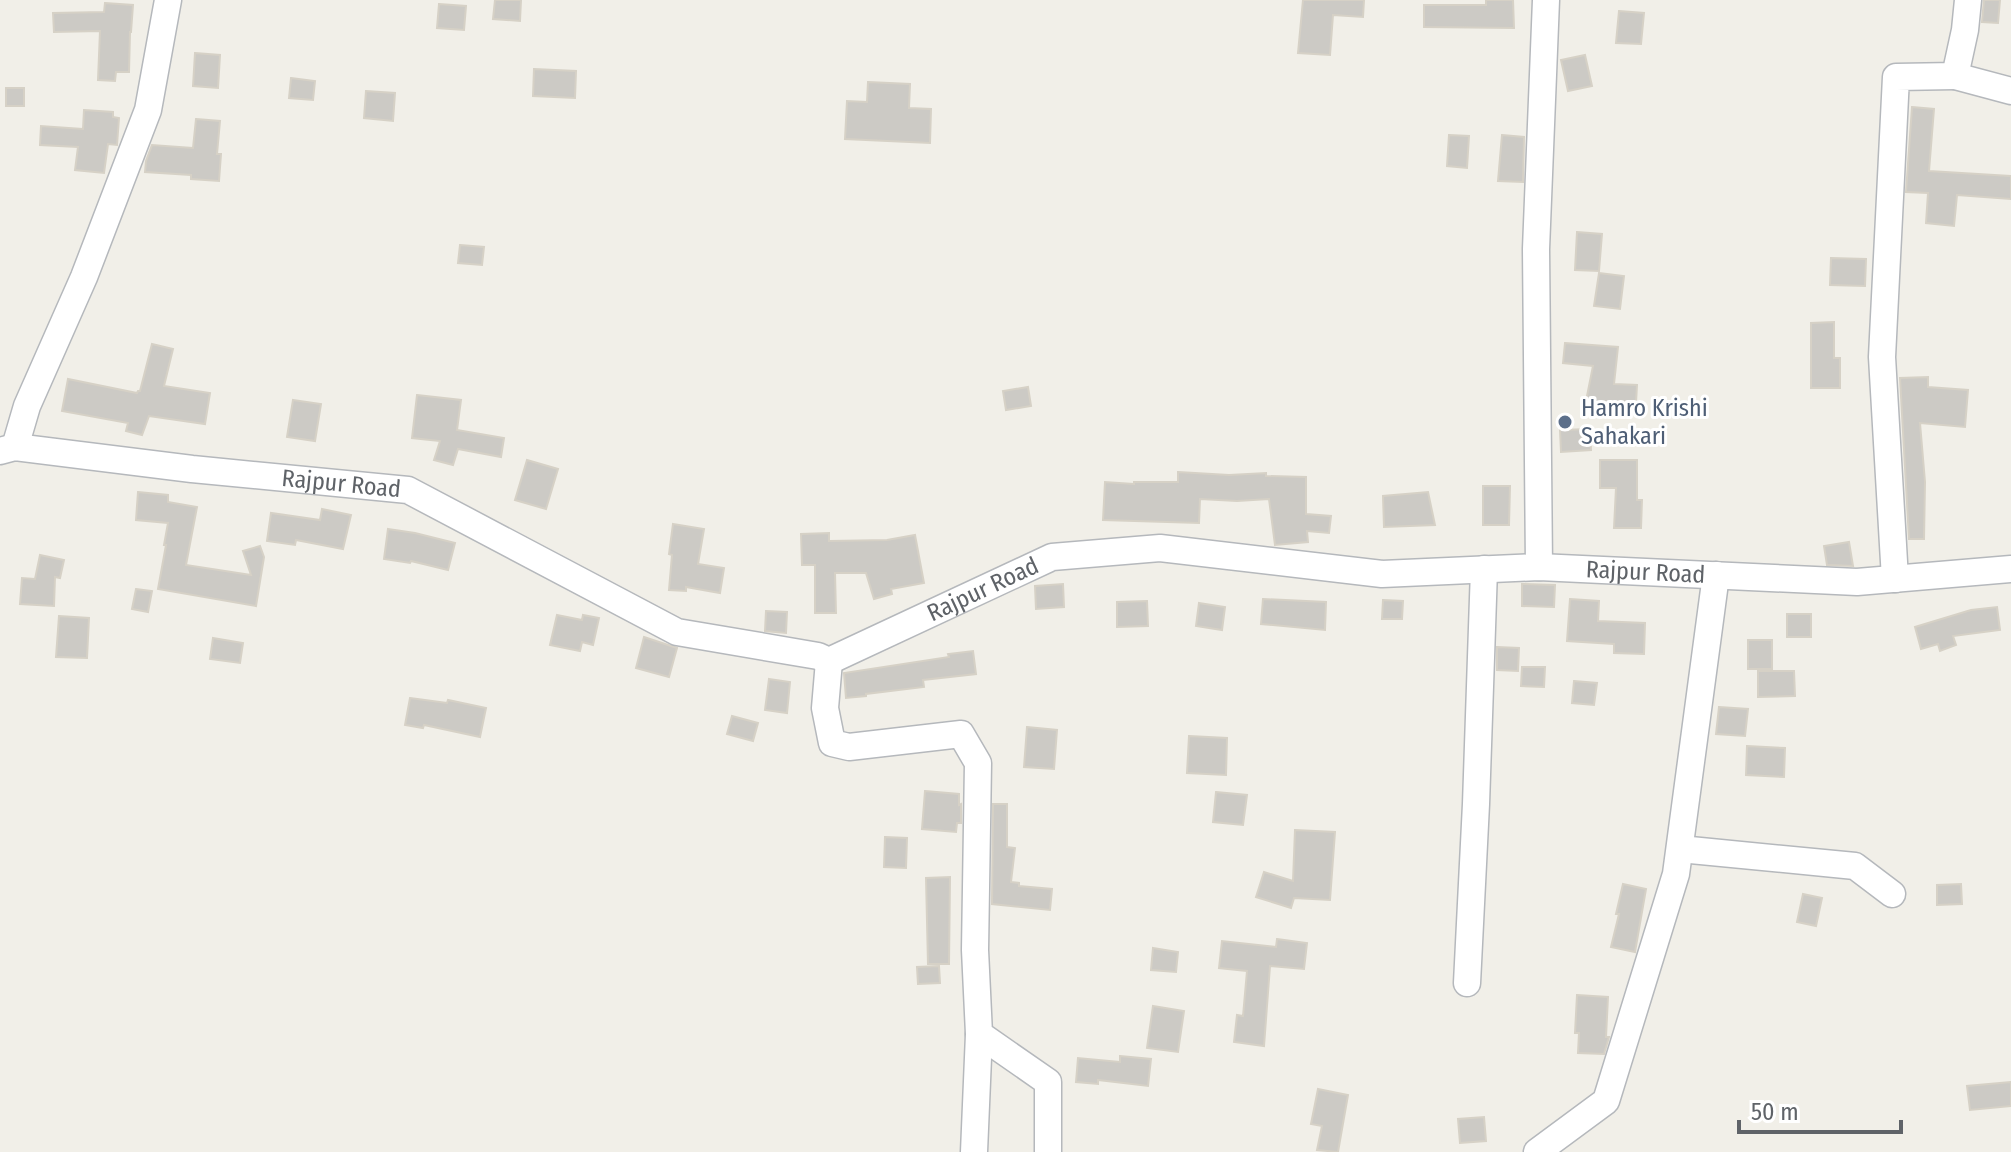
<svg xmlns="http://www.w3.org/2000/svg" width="2011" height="1152" font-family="'Fira Sans Condensed',sans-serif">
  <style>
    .building { fill: #cccac5; stroke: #d6d1c6; stroke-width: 2 }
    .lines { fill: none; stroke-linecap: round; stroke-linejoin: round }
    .street-casing { stroke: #b5b8bc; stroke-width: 29 }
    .street { stroke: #fff; stroke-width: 26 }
    .service-dot { fill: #5c6f8a; stroke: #fff; stroke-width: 3 }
    .labels { text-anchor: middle; stroke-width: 6; stroke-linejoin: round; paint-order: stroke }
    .service-label { font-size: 24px; fill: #4e5e75; stroke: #fff; text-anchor: start }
    .street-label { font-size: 24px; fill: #5f6368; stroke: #fff }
  </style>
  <rect width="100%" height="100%" fill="#f1efe8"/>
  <path class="building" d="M 495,0 L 521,0 L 520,21 L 493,19 Z
    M 1303,0 L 1364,0 L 1363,17 L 1333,15 L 1330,55 L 1298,53 Z
    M 1486,0 L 1513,0 L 1514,28 L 1424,27 L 1424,5 L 1486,5 Z
    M 1984,0 L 2000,0 L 1998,23 L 1982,22 Z
    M 105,3 L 133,5 L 131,32 L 130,32 L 129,72 L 116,72 L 115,81 L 98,80 L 100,31 L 54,32 L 53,13 L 104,12 Z
    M 439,4 L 466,6 L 464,30 L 437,28 Z
    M 1619,11 L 1644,13 L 1641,44 L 1616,43 Z
    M 195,53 L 220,55 L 218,88 L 193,86 Z
    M 1585,55 L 1592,86 L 1568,91 L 1561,60 Z
    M 534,69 L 576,71 L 575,98 L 533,96 Z
    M 291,78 L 315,81 L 313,100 L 289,98 Z
    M 868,82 L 910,84 L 909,108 L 931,109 L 930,143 L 845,139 L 847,101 L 867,102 Z
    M 6,88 L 24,88 L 24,106 L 6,106 Z
    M 366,91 L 395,93 L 393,121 L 364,118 Z
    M 1912,107 L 1934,109 L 1929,171 L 2011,176 L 2011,199 L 1957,195 L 1954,226 L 1926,223 L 1928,193 L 1906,192 Z
    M 84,110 L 113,112 L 113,117 L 119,118 L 117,145 L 108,144 L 104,173 L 75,170 L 78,147 L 40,145 L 41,126 L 83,129 Z
    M 196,119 L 220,121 L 217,154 L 221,154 L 219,181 L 191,179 L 191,175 L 145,172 L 146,161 L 152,145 L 193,148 Z
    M 1449,135 L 1469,136 L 1467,168 L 1447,166 Z
    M 1502,135 L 1524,137 L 1523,182 L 1498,181 Z
    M 1577,232 L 1602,234 L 1599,271 L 1575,270 Z
    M 460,245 L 484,247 L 482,265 L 458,263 Z
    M 1831,258 L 1866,259 L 1865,286 L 1830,285 Z
    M 1599,273 L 1624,276 L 1620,309 L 1594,306 Z
    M 1834,322 L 1834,358 L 1840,358 L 1840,388 L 1811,388 L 1811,323 Z
    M 1565,343 L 1618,347 L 1614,384 L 1637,385 L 1636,403 L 1610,402 L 1608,411 L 1585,406 L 1593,366 L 1563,363 Z
    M 152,344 L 173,349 L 164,386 L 210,393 L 205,424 L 149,416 L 142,435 L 126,431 L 128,423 L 62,411 L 68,379 L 137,393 L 138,391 L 140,391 Z
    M 1928,377 L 1928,387 L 1968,390 L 1965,427 L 1920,423 L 1925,482 L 1924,539 L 1909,539 L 1900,378 Z
    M 1028,387 L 1031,406 L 1006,410 L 1003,391 Z
    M 417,395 L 461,400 L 457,430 L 504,438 L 501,457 L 458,449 L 453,465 L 434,460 L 440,441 L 412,438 Z
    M 293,400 L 321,404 L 315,441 L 287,437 Z
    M 1590,429 L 1591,450 L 1561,452 L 1560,430 Z
    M 527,460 L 558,469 L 546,509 L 515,500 Z
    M 1600,460 L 1637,460 L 1637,500 L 1642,500 L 1641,528 L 1614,528 L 1616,488 L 1600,488 Z
    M 1178,472 L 1229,475 L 1266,473 L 1266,476 L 1306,477 L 1306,514 L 1331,516 L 1329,533 L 1307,531 L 1308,542 L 1275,545 L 1269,499 L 1237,501 L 1200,499 L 1199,523 L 1103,520 L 1105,482 L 1134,484 L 1134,482 L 1178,482 Z
    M 1483,486 L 1510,486 L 1509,525 L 1483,525 Z
    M 138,492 L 168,495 L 168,502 L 197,507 L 186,565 L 251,575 L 243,551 L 260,546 L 264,557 L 256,606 L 158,589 L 166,545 L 164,545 L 168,523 L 136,520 Z
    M 1428,492 L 1435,525 L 1384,527 L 1383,496 Z
    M 322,509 L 351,515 L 343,549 L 296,540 L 295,545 L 267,541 L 271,513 L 320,520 Z
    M 673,524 L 704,529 L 698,564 L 724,568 L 720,593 L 686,587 L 686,591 L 669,590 L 672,555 L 669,554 Z
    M 388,529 L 415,533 L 455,543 L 448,570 L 411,561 L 410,563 L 384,559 Z
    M 829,533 L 829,541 L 887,540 L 915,535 L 924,583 L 891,589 L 892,594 L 874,599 L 866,573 L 835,573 L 836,613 L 815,613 L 815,565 L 802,565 L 801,534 Z
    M 1849,542 L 1853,566 L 1827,565 L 1824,546 Z
    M 40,555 L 64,560 L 60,578 L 55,577 L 54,606 L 20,604 L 22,578 L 35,579 Z
    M 1063,584 L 1064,607 L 1036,609 L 1035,586 Z
    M 1522,584 L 1555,585 L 1554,607 L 1522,606 Z
    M 136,589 L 152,591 L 148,612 L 132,609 Z
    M 1263,599 L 1326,602 L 1325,630 L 1261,624 Z
    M 1570,599 L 1599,601 L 1598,621 L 1645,623 L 1644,654 L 1614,653 L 1614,644 L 1567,641 Z
    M 1383,600 L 1403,601 L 1402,619 L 1382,619 Z
    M 1147,601 L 1148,626 L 1117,627 L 1117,602 Z
    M 1199,603 L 1225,607 L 1222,630 L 1196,626 Z
    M 1997,607 L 2000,630 L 1953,636 L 1956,645 L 1940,651 L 1938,644 L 1921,649 L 1915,627 L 1971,610 Z
    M 766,611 L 787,612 L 786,633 L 765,631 Z
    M 1787,614 L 1811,614 L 1811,637 L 1787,637 Z
    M 557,615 L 582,620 L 583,615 L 599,618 L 593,645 L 582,642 L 580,651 L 550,645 Z
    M 59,616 L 89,618 L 87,658 L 56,657 Z
    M 644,637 L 677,648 L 669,677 L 636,668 Z
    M 213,638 L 243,643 L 240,663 L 210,659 Z
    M 1748,640 L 1772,640 L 1772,669 L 1748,669 Z
    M 1497,647 L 1519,648 L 1518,671 L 1497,670 Z
    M 973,651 L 976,674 L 923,680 L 924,687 L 866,694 L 866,696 L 846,698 L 844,673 L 949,657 L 948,654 Z
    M 1522,667 L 1545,667 L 1544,687 L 1521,686 Z
    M 1758,671 L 1794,671 L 1795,696 L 1758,697 Z
    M 769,679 L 790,682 L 787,713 L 765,710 Z
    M 1574,681 L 1597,683 L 1594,705 L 1572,703 Z
    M 410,698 L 447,703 L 448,700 L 486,708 L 480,737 L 424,725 L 423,728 L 405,725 Z
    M 1719,707 L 1748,709 L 1745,736 L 1716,734 Z
    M 732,716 L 758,723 L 753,741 L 727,734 Z
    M 1027,727 L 1057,730 L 1054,769 L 1024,767 Z
    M 1189,736 L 1227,738 L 1226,775 L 1187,773 Z
    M 1747,746 L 1785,748 L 1784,777 L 1746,775 Z
    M 925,791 L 959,794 L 959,805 L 961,804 L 961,823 L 957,823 L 956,832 L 922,829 Z
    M 1216,792 L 1247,795 L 1243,825 L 1213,822 Z
    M 993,804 L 1007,804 L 1007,847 L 1015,848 L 1011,882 L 1019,883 L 1019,886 L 1052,889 L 1050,910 L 992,904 Z
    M 1295,830 L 1335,832 L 1330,900 L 1294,898 L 1291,908 L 1256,897 L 1264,872 L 1293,881 Z
    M 885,837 L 907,838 L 906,868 L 884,867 Z
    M 950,877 L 949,964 L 928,964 L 926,878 Z
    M 1623,884 L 1646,889 L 1635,952 L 1611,947 L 1619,914 L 1616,914 Z
    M 1961,884 L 1962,904 L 1937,905 L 1937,885 Z
    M 1803,894 L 1822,898 L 1816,926 L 1797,922 Z
    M 1277,939 L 1307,943 L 1304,969 L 1270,966 L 1264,1046 L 1234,1042 L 1237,1015 L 1243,1016 L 1247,971 L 1219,968 L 1222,941 L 1276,947 Z
    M 1153,948 L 1178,952 L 1176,972 L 1151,970 Z
    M 939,966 L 940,983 L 918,984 L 917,967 Z
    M 1577,995 L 1608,997 L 1606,1037 L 1609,1037 L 1604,1054 L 1578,1053 L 1579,1033 L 1575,1033 Z
    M 1153,1006 L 1184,1011 L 1178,1052 L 1147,1048 Z
    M 1120,1056 L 1151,1059 L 1148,1086 L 1098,1080 L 1098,1084 L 1076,1082 L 1078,1058 L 1120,1062 Z
    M 2011,1082 L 2011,1106 L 1970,1110 L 1967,1086 Z
    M 1318,1089 L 1348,1095 L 1338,1152 L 1317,1150 L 1322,1126 L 1311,1124 Z
    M 1484,1117 L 1486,1141 L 1460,1143 L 1458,1119 Z"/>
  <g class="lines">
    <g class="street-casing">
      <g id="street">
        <path d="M 1955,76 L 2011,91"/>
        <path d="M 15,447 L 27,406 L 84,277 L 148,110 L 168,0"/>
        <path id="s1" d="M 0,451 L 15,447 L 192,469 L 408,490 L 677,632 L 818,656 L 829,661 L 1052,557 L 1160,548 L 1382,574 L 1539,567 L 1857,582 L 2011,569"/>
        <path d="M 1539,567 L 1536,249 L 1546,0"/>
        <path d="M 1895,579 L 1882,357 L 1896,77 L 1955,76 L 1965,30 L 1968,0"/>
        <path d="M 829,661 L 825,708 L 832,743 L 849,747 L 961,734 L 978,763 L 975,950 L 979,1034 L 1048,1082 L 1048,1152"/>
        <path d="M 1680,849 L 1855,866 L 1892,894"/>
        <path d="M 1467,983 L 1476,804 L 1484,569"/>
        <path d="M 974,1152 L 979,1034"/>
        <path d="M 1537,1152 L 1606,1101 L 1676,874 L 1716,575"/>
      </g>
    </g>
    <use href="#street" class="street"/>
  </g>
  <circle class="service-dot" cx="1565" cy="422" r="8"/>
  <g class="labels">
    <g class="service-label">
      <text x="1581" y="416">Hamro Krishi<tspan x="1581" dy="28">Sahakari</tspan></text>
    </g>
    <g class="street-label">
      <text dy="8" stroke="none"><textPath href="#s1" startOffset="344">Rajpur Road</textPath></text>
      <text dy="8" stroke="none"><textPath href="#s1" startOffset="1712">Rajpur Road</textPath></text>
      <text dy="8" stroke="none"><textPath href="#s1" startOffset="1040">Rajpur Road</textPath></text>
    </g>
  </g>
  <path d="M1739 1120v12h162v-12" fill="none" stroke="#5f6368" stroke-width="4"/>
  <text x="1751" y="1120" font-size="24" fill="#5f6368" stroke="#ffffff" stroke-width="6" paint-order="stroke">50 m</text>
</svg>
